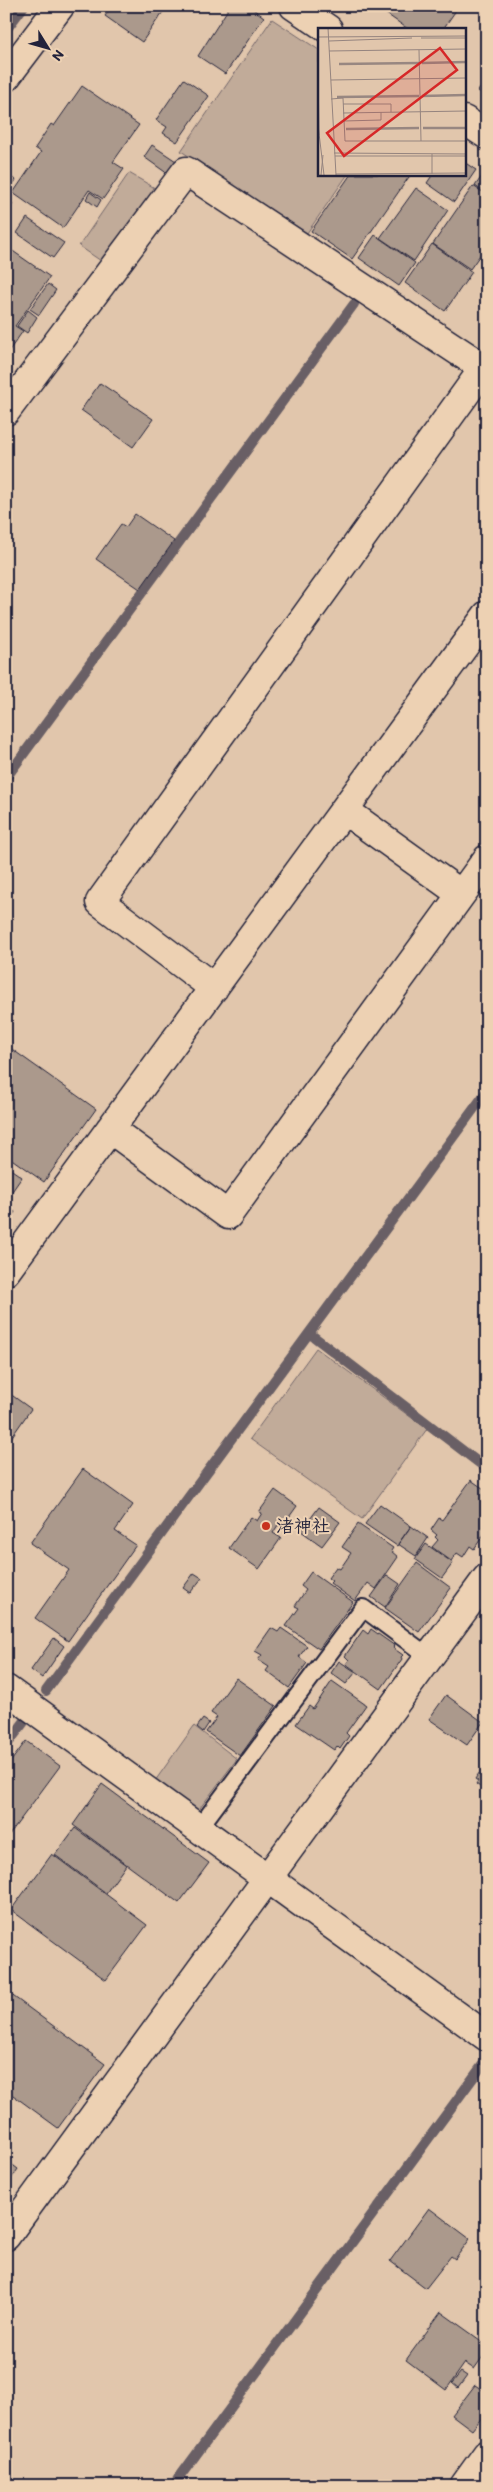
<svg xmlns="http://www.w3.org/2000/svg" width="493" height="2492" font-family="Itim,'Klee One',sans-serif">
  <style>
    .green { fill: #c1ab99; stroke: #72666a }
    .lines { fill: none; stroke-linecap: round; stroke-linejoin: round }
    .stream { stroke: #695f65; stroke-width: 10 }
    .building { fill: #ab998c; stroke: #22223b }
    .lane-casing { stroke: #22223b; stroke-width: 20 }
    .street-casing { stroke: #22223b; stroke-width: 31 }
    .secondary-casing { stroke: #22223b; stroke-width: 31 }
    .lane { stroke: #edd1b3; stroke-width: 16 }
    .street { stroke: #edd1b3; stroke-width: 28 }
    .secondary { stroke: #edd1b3; stroke-width: 28 }
    .poi-dot { fill: #c8321e; stroke: #edd1b3; stroke-width: 2 }
    .labels { text-anchor: middle; stroke-width: 4; stroke-linejoin: round; paint-order: stroke }
    .poi-label { font-size: 18px; font-weight: bold; fill: #22223b; stroke: #edd1b3; text-anchor: start }
    .inset-river { fill: none; stroke: #988781; stroke-width: 2.5 }
    .inset-road { fill: none; stroke: #95847f; stroke-width: 1 }
    .view { fill: #d62828; fill-opacity: 0.15; stroke: #d62828; stroke-width: 2.5 }
    .inset-edge { fill: none; stroke: #22223b; stroke-width: 2.5 }
  </style>
  <rect width="100%" height="100%" fill="#e1c6ac"/>
  <filter id="ink" filterUnits="userSpaceOnUse"><feTurbulence type="fractalNoise" baseFrequency=".02" numOctaves="2"/><feDisplacementMap in="SourceGraphic" scale="10" xChannelSelector="R" yChannelSelector="G"/><feConvolveMatrix kernelMatrix="1 2 1 2 8 2 1 2 1" color-interpolation-filters="sRGB"/></filter>
  <g filter="url(#ink)">
    <path class="green" d="M 272,19 L 319,50 L 319,174 L 348,174 L 307,233 L 181,151 Z
      M 129,173 L 160,191 L 104,263 L 79,246 Z
      M 316,1348 L 427,1429 L 362,1519 L 250,1439 Z
      M 194,1726 L 237,1759 L 197,1812 L 155,1781 Z"/>
    <g class="lines">
      <path class="stream" d="M 6,30 L 24,6
        M 6,778 L 354,304
        M 309,1333 L 487,1469
        M 46,1691 L 487,1091
        M 6,1746 L 24,1722
        M 173,2486 L 484,2063"/>
    </g>
    <path class="building" d="M 112,6 L 167,6 L 142,42 L 105,16 Z
      M 230,6 L 249,6 L 264,17 L 225,74 L 198,56 Z
      M 375,6 L 459,6 L 443,29 L 408,29 Z
      M 184,79 L 209,96 L 177,142 L 163,133 L 167,127 L 156,120 Z
      M 487,79 L 487,97 L 478,91 Z
      M 82,86 L 139,125 L 113,162 L 124,169 L 103,199 L 89,190 L 63,228 L 13,193 L 41,152 L 35,148 L 51,124 L 54,126 Z
      M 152,145 L 176,161 L 168,174 L 144,157 Z
      M 464,162 L 476,170 L 454,202 L 427,183 L 433,174 L 464,174 Z
      M 487,169 L 487,194 L 475,186 Z
      M 6,174 L 16,180 L 8,191 L 6,190 Z
      M 351,174 L 411,174 L 352,259 L 311,231 Z
      M 473,186 L 487,195 L 487,245 L 470,269 L 433,244 Z
      M 416,188 L 448,210 L 414,261 L 380,238 Z
      M 90,192 L 101,200 L 97,207 L 86,199 Z
      M 7,200 L 13,204 L 6,215 L 6,201 Z
      M 27,218 L 64,243 L 53,258 L 17,233 Z
      M 375,235 L 415,263 L 399,286 L 359,258 Z
      M 432,244 L 472,272 L 445,311 L 405,283 Z
      M 7,247 L 50,277 L 15,326 L 23,331 L 6,355 Z
      M 48,284 L 56,290 L 39,315 L 30,309 Z
      M 28,310 L 37,317 L 27,333 L 17,326 Z
      M 100,383 L 153,419 L 133,447 L 81,410 Z
      M 135,514 L 174,541 L 140,589 L 96,559 L 121,524 L 126,527 Z
      M 6,1045 L 96,1109 L 44,1182 L 6,1155 Z
      M 6,1166 L 22,1177 L 6,1200 Z
      M 6,1206 L 15,1212 L 6,1225 Z
      M 6,1391 L 31,1409 L 6,1445 Z
      M 83,1469 L 133,1505 L 115,1531 L 136,1545 L 68,1641 L 35,1618 L 69,1570 L 30,1543 Z
      M 471,1480 L 487,1491 L 487,1530 L 474,1549 L 470,1546 L 463,1557 L 457,1553 L 451,1561 L 432,1547 L 438,1540 L 435,1537 L 437,1535 L 431,1530 L 439,1518 L 442,1520 Z
      M 275,1490 L 297,1506 L 282,1527 L 278,1525 L 273,1533 L 281,1538 L 259,1569 L 229,1548 L 251,1517 L 257,1521 L 262,1513 L 259,1512 Z
      M 380,1504 L 411,1526 L 397,1546 L 365,1524 Z
      M 319,1507 L 340,1522 L 322,1546 L 301,1531 Z
      M 358,1524 L 393,1548 L 391,1551 L 398,1557 L 376,1589 L 368,1583 L 355,1601 L 330,1583 L 332,1581 L 328,1578 L 336,1567 L 340,1569 L 351,1553 L 342,1547 Z
      M 411,1526 L 428,1538 L 416,1556 L 398,1544 Z
      M 426,1544 L 453,1563 L 442,1578 L 415,1559 Z
      M 417,1563 L 451,1588 L 419,1632 L 385,1608 Z
      M 311,1572 L 353,1602 L 319,1649 L 286,1626 L 299,1608 L 295,1606 L 306,1590 L 301,1586 Z
      M 194,1573 L 202,1578 L 190,1593 L 183,1588 Z
      M 387,1575 L 400,1584 L 385,1607 L 371,1597 Z
      M 271,1628 L 278,1632 L 281,1628 L 307,1646 L 299,1657 L 307,1663 L 289,1688 L 266,1671 L 269,1667 L 258,1660 L 262,1655 L 255,1651 Z
      M 371,1629 L 395,1646 L 393,1648 L 403,1655 L 401,1657 L 402,1659 L 381,1689 L 346,1664 L 349,1660 L 345,1656 L 363,1630 L 368,1634 Z
      M 54,1638 L 64,1646 L 42,1678 L 31,1670 Z
      M 339,1661 L 356,1672 L 346,1684 L 331,1673 Z
      M 236,1678 L 276,1706 L 240,1756 L 206,1732 L 217,1717 L 211,1713 Z
      M 332,1681 L 366,1705 L 346,1733 L 349,1736 L 340,1749 L 337,1746 L 334,1750 L 296,1724 L 309,1706 L 313,1709 Z
      M 446,1695 L 483,1722 L 467,1745 L 429,1719 Z
      M 203,1719 L 209,1723 L 203,1732 L 197,1727 Z
      M 26,1741 L 60,1766 L 6,1839 L 6,1768 Z
      M 484,1766 L 487,1768 L 487,1792 L 476,1784 L 478,1781 L 475,1779 Z
      M 102,1784 L 209,1863 L 179,1903 L 73,1825 Z
      M 75,1828 L 126,1865 L 106,1893 L 55,1855 Z
      M 52,1854 L 147,1925 L 106,1980 L 11,1910 Z
      M 6,1991 L 105,2064 L 58,2128 L 6,2090 Z
      M 6,2160 L 18,2169 L 6,2186 Z
      M 429,2208 L 470,2239 L 455,2259 L 451,2256 L 426,2288 L 390,2261 Z
      M 441,2312 L 487,2345 L 487,2351 L 474,2369 L 465,2363 L 446,2390 L 406,2360 Z
      M 461,2372 L 467,2376 L 458,2388 L 452,2383 Z
      M 475,2385 L 487,2393 L 487,2411 L 472,2430 L 452,2415 Z"/>
    <g class="lines">
      <g class="lane-casing">
        <path id="lane" d="M 199,1828 L 363,1608 L 429,1657"/>
      </g>
      <g class="street-casing">
        <path id="street" d="M 6,77 L 60,6
          M 6,411 L 186,171 L 487,370
          M 344,810 L 461,894
          M 214,988 L 100,902 L 484,368
          M 110,1129 L 228,1215 L 487,859
          M 6,1271 L 487,615
          M 6,1689 L 487,2037
          M 6,2236 L 487,1578
          M 464,2486 L 487,2454"/>
      </g>
      <g class="secondary-casing">
        <path id="secondary" d="M 294,6 L 328,29
          M 464,120 L 487,135"/>
      </g>
      <use href="#lane" class="lane"/>
      <use href="#street" class="street"/>
      <use href="#secondary" class="secondary"/>
    </g>
  </g>
  <circle class="poi-dot" cx="266" cy="1526" r="5"/>
  <g class="labels">
    <g class="poi-label">
      <text x="276" y="1532">渚神社</text>
    </g>
  </g>
  <g transform="translate(318 28)">
    <rect width="148" height="148" fill="#e1c6ac"/>
    <path class="inset-river" d="M 104,35 L 148,34M 21,36 L 101,35M 104,68 L 148,67M 19,69 L 101,68M 105,100 L 148,100M 28,101 L 101,100"/>
    <path class="inset-road" d="M 10,0 L 18,147M 0,9 L 148,8M 103,10 L 148,10M 11,13 L 94,10M 101,22 L 103,113M 11,23 L 148,21M 0,41 L 1,107M 13,52 L 148,50M 13,71 L 25,70 L 27,113 L 148,113M 25,76 L 73,76 L 73,84M 25,85 L 148,83M 26,93 L 63,92 L 63,84M 0,97 L 6,147M 16,125 L 148,126M 114,126 L 114,146M 17,128 L 148,128M 18,146 L 148,145M 3,147 L 5,127"/>
    <path class="view" d="M 122,20 L 139,42 L 26,128 L 9,105 Z"/>
    <rect width="148" height="148" class="inset-edge"/>
  </g>
  <rect width="493" height="2492" fill="none" stroke="#edd1b3" stroke-width="25"/>
  <rect x="12" y="12" width="468" height="2467" fill="none" stroke="#22223b" stroke-width="2" filter="url(#ink)"/>
  <g transform="translate(48 48) rotate(127)" stroke="#edd1b3" stroke-width="4" paint-order="stroke">
  <path d="M0-4L9 19L0 12L-9 19Z" fill="#22223b"/>
  <text y="-8" font-size="14" font-weight="bold" text-anchor="middle" fill="#22223b">N</text>
  </g>
</svg>
